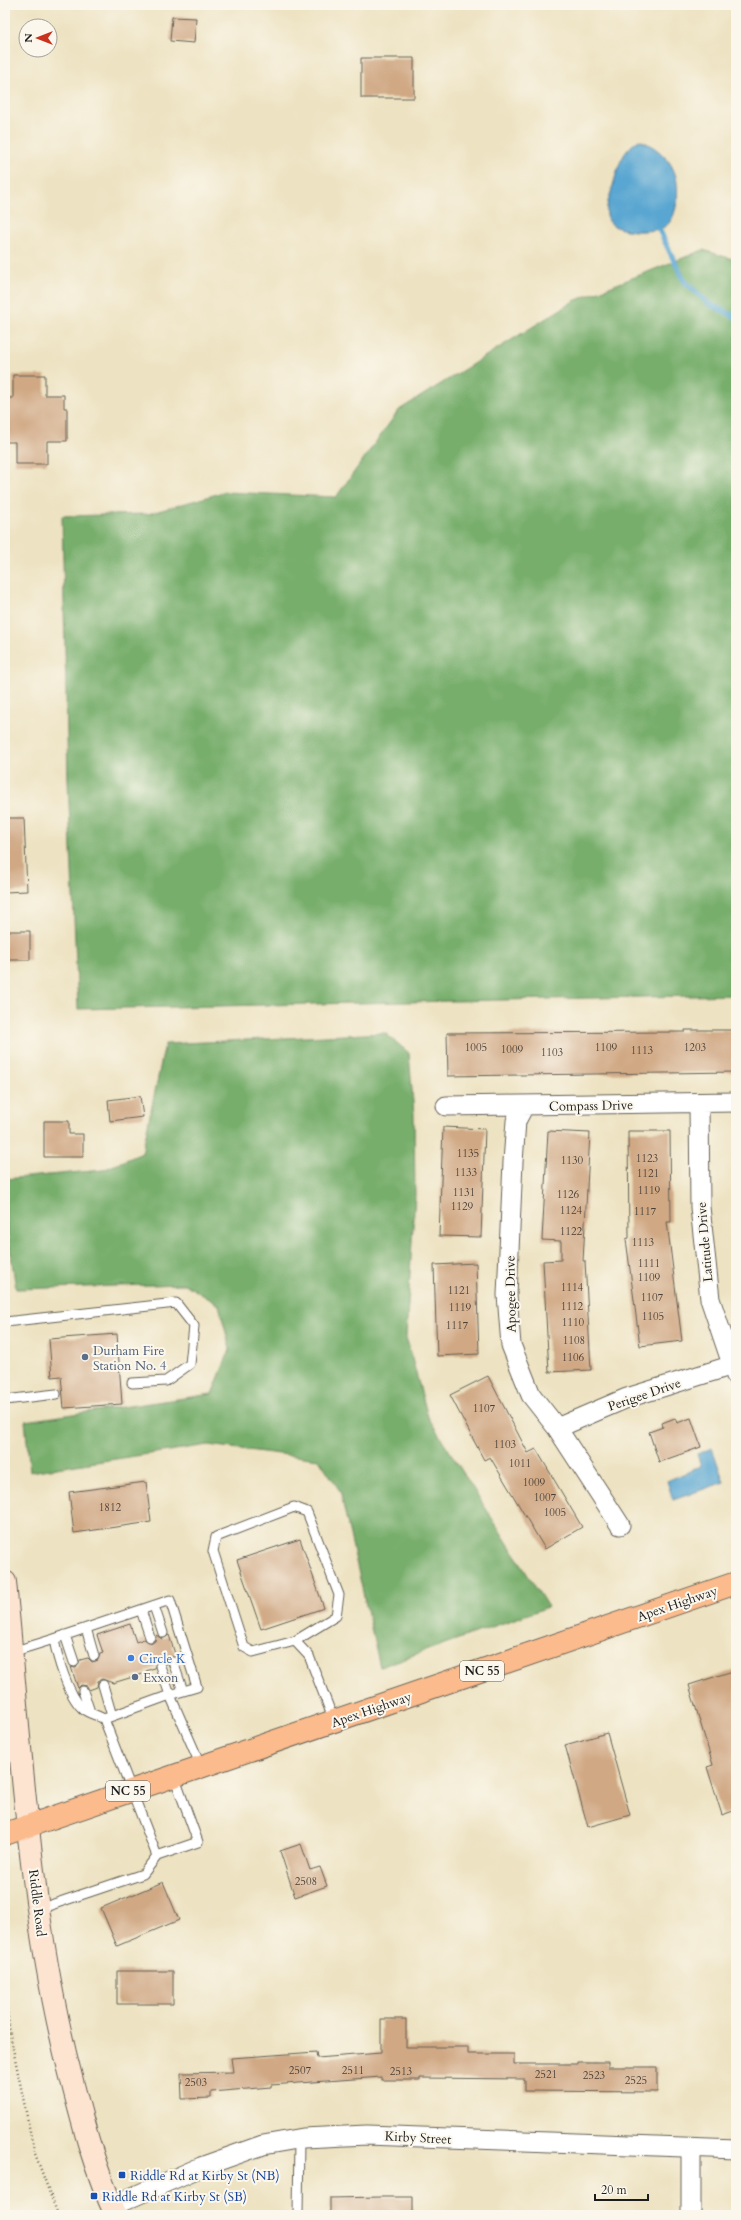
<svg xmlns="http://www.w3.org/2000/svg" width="741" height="2220" font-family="Cardo,serif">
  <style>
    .forest { fill: #77ae6c; stroke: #4a6544 }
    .water { fill: #58a6d1; stroke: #3a6176 }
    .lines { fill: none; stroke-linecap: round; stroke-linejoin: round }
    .stream { stroke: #58a6d1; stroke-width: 5.5 }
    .building { fill: #d0a884 }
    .lane-casing { stroke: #656156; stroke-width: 11 }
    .street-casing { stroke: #656156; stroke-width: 21 }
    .secondary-casing { stroke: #656156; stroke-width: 24 }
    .primary-casing { stroke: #656156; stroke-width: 24 }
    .path { stroke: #656156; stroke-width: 2.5; stroke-dasharray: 1 3; stroke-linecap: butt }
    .lane { stroke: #fff; stroke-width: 9 }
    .street { stroke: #fff; stroke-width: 19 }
    .secondary { stroke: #fde4d1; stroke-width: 22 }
    .primary { stroke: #fbbb8c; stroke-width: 22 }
    .service-dot { fill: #5c6f8a; stroke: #fbf7ec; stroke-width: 1.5 }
    .shop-dot { fill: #3f7fe0; stroke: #fbf7ec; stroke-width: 1.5 }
    .transit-dot { fill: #1a4fb4; stroke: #fbf7ec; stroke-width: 1.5 }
    .labels { text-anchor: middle; stroke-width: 4; stroke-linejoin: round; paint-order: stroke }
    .number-label { font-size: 11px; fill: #493f36 }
    .shield { fill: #fbf7ec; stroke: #5f5e5a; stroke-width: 1 }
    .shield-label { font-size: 12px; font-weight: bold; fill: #1c1c1c }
    .street-label { font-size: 13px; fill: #1c1c1c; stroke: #fbf7ec }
    .service-label { font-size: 13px; fill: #4e5e75; stroke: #fbf7ec; text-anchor: start }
    .shop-label { font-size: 13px; fill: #366cbe; stroke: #fbf7ec; text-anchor: start }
    .transit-label { font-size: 13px; fill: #164399; stroke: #fbf7ec; text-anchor: start }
  </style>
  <rect width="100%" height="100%" fill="#fbf7ec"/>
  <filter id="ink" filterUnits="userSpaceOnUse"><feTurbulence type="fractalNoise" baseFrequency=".025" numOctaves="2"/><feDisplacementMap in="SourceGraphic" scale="8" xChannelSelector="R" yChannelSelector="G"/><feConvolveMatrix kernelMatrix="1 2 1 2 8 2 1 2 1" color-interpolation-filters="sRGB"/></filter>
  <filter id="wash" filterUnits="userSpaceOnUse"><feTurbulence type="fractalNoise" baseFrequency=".012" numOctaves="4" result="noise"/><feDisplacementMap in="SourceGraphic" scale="16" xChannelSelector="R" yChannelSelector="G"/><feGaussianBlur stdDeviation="0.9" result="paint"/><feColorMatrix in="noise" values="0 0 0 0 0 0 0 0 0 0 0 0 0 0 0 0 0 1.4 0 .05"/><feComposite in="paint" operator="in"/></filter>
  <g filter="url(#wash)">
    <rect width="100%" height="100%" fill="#ede2c1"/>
    <path class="forest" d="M 703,250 L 736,260 L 736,995 L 78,1009 L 68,781 L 62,516 L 148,514 L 224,492 L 336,497 L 399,410 L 574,301 Z
      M 385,1033 L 409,1053 L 414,1114 L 415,1195 L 406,1337 L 428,1417 L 548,1607 L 380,1667 L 340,1491 L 319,1459 L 208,1445 L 30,1472 L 25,1421 L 212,1394 L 230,1349 L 219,1305 L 185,1284 L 16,1289 L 5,1214 L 5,1179 L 103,1170 L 142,1153 L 165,1044 Z"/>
    <path class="water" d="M 639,140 C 652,144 669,157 674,171 C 680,184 679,216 666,226 C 656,233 616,234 609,221 C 604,212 608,201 611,192 C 618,170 619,153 639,140 Z
      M 712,1448 L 724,1482 L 673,1500 L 667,1481 L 701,1466 L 697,1454 Z"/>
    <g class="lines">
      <path class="stream" d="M 656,223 L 684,281 L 709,304 L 736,317"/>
    </g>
    <g id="blocks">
      <path class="building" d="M 172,17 L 196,18 L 194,43 L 170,41 Z
        M 361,58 L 414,58 L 414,98 L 361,98 Z
        M 13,375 L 45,375 L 45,395 L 64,395 L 64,408 L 67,408 L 67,441 L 47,441 L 47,464 L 15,464 L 15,442 L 5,442 L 5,398 L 13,398 Z
        M 5,818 L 24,818 L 27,891 L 5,892 Z
        M 5,931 L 30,931 L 30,960 L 5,960 Z
        M 685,1030 L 736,1030 L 736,1072 L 448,1076 L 447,1033 L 685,1032 Z
        M 140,1096 L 143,1117 L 110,1121 L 108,1100 Z
        M 44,1121 L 69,1121 L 69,1134 L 83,1134 L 83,1157 L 44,1157 Z
        M 443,1127 L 485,1129 L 481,1237 L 439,1236 Z
        M 548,1131 L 590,1133 L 583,1261 L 585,1261 L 591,1370 L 549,1372 L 543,1261 L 561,1260 L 561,1241 L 542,1240 Z
        M 628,1131 L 670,1131 L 671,1222 L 667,1222 L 682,1341 L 640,1346 L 626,1239 L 629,1238 Z
        M 476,1263 L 479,1354 L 437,1356 L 434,1265 Z
        M 117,1334 L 122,1404 L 64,1408 L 61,1376 L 52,1377 L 49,1339 Z
        M 488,1376 L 528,1453 L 536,1449 L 582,1527 L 545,1549 L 490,1457 L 484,1460 L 450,1395 Z
        M 675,1418 L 677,1423 L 691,1418 L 701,1447 L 659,1462 L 649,1432 L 663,1427 L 662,1423 Z
        M 146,1482 L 151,1522 L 74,1533 L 69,1492 Z
        M 300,1539 L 324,1608 L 261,1629 L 237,1560 Z
        M 130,1624 L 136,1642 L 144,1639 L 152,1643 L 155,1641 L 156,1635 L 162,1639 L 169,1635 L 176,1657 L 169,1658 L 166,1664 L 162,1660 L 158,1660 L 154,1668 L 146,1671 L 146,1673 L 113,1683 L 102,1679 L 98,1681 L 97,1687 L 89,1690 L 87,1686 L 81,1685 L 78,1688 L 71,1667 L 76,1668 L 80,1660 L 88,1658 L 92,1662 L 98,1660 L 100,1654 L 103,1653 L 97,1635 Z
        M 736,1670 L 736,1810 L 722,1815 L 707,1767 L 713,1765 L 689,1685 Z
        M 607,1733 L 630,1815 L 588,1827 L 565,1745 Z
        M 301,1844 L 310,1870 L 320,1867 L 327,1886 L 295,1897 L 280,1851 Z
        M 163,1882 L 179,1920 L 117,1946 L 101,1908 Z
        M 117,1971 L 173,1971 L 173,2004 L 117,2004 Z
        M 381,2019 L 406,2019 L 406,2047 L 468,2047 L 468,2054 L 514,2054 L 514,2064 L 577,2064 L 577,2062 L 608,2062 L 608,2067 L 657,2067 L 657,2092 L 525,2091 L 525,2079 L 420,2078 L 420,2080 L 381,2080 L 381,2077 L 271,2085 L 271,2087 L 211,2092 L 211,2098 L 182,2099 L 181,2073 L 233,2072 L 231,2058 L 316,2052 L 317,2058 L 381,2053 Z
        M 381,2197 L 413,2197 L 413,2215 L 330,2215 L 330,2198 Z"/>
    </g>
  </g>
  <g filter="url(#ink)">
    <use href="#blocks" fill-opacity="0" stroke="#656156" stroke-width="1"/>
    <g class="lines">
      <g class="lane-casing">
        <path id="lane" d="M 5,1322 L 176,1303 L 194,1326 L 190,1364 L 166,1381 L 132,1383
          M 5,1400 L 56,1394
          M 154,1606 L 163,1633
          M 141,1610 L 150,1637
          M 86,1628 L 94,1656
          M 65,1635 L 74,1662
          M 54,1639 L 170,1600 L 197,1687 L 170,1695 L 160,1666
          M 295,1641 L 336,1616 L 339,1595 L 307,1512 L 294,1507 L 216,1537 L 213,1551 L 244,1647 L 253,1652 L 295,1641 L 309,1656 L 334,1721
          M 12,1652 L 54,1639 C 57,1657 68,1695 82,1708 C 87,1713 97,1715 104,1719
          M 173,1662 L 183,1691
          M 103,1685 L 112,1716
          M 83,1691 L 90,1712
          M 174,1776 L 198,1842 L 157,1856 L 104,1719 L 170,1695 L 201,1766
          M 39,1909 L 143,1874 L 157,1856
          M 298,2215 L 299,2138"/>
      </g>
      <g class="street-casing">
        <path id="street" d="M 699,1103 L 700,1207 L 710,1299 L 736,1376
          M 446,1106 L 736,1102
          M 524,1106 L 516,1121 L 513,1162 L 507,1295 L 511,1345 L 531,1395 L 557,1428 L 620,1525
          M 557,1428 L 627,1398 L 733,1365
          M 112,2206 L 201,2167 L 263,2145 L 303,2138 L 367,2135 L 736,2149
          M 691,2215 L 691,2148"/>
      </g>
      <g class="secondary-casing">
        <path id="secondary" d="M 5,1582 C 21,1747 29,1916 71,2077 C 83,2124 95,2171 116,2215"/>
      </g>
      <g class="primary-casing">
        <path id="primary" d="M 5,1834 L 736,1583"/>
      </g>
      <path class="path" d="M 5,1993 L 10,2034 L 34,2151 L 58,2215"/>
      <use href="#lane" class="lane"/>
      <use href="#street" class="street"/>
      <use href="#secondary" class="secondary"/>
      <use href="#primary" class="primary"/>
    </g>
  </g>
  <g class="service-dot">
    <circle cx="85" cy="1357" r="4"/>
    <circle cx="135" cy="1677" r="4"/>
  </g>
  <circle class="shop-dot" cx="131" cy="1658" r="4"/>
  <g class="transit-dot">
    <rect x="118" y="2171" width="8" height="8" rx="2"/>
    <rect x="90" y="2192" width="8" height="8" rx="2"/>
  </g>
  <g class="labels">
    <g class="number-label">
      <text x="476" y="1051">1005</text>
      <text x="606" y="1051">1109</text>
      <text x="695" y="1051">1203</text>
      <text x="512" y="1053">1009</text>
      <text x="642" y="1054">1113</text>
      <text x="552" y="1056">1103</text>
      <text x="468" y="1157">1135</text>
      <text x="647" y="1162">1123</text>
      <text x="572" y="1164">1130</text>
      <text x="466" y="1176">1133</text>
      <text x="648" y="1177">1121</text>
      <text x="649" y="1194">1119</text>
      <text x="464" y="1196">1131</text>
      <text x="568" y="1198">1126</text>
      <text x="462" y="1210">1129</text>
      <text x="571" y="1214">1124</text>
      <text x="645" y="1215">1117</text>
      <text x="571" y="1235">1122</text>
      <text x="643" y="1246">1113</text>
      <text x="649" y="1267">1111</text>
      <text x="649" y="1281">1109</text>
      <text x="572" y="1291">1114</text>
      <text x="459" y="1294">1121</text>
      <text x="652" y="1301">1107</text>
      <text x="572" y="1310">1112</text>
      <text x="460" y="1311">1119</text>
      <text x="653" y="1320">1105</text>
      <text x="573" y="1326">1110</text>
      <text x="457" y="1329">1117</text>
      <text x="574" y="1344">1108</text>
      <text x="573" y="1361">1106</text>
      <text x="484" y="1412">1107</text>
      <text x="505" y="1448">1103</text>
      <text x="520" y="1467">1011</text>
      <text x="534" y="1486">1009</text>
      <text x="545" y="1501">1007</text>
      <text x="110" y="1511">1812</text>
      <text x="555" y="1516">1005</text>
      <text x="306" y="1885">2508</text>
      <text x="300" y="2074">2507</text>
      <text x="353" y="2074">2511</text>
      <text x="401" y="2075">2513</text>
      <text x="546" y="2078">2521</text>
      <text x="594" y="2079">2523</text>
      <text x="636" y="2084">2525</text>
      <text x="196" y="2086">2503</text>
    </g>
    <g class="shield">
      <rect x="460" y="1661" width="44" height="20" rx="3"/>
      <rect x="106" y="1781" width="44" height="20" rx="3"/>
    </g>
    <g class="shield-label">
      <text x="482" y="1675">NC 55</text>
      <text x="128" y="1795">NC 55</text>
    </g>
    <g class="street-label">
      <text transform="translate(591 1105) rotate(-1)" y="5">Compass Drive</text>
      <text transform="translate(704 1242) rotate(-95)" y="5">Latitude Drive</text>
      <text transform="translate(510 1294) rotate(-91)" y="5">Apogee Drive</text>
      <text transform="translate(644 1394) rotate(-19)" y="5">Perigee Drive</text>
      <text transform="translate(677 1603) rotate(-19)" y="5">Apex Highway</text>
      <text transform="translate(371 1709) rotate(-19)" y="5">Apex Highway</text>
      <text transform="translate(38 1903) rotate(83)" y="5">Riddle Road</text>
      <text transform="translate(418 2137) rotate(3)" y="5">Kirby Street</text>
    </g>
    <g class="service-label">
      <text x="93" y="1355">Durham Fire<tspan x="93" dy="15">Station No. 4</tspan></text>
      <text x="143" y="1682">Exxon</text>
    </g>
    <g class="shop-label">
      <text x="139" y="1663">Circle K</text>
    </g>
    <g class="transit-label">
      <text x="130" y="2180">Riddle Rd at Kirby St (NB)</text>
      <text x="102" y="2201">Riddle Rd at Kirby St (SB)</text>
    </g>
  </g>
  <rect width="741" height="2220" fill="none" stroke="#fbf7ec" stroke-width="20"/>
  <g transform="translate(38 38) rotate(270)"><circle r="19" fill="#fbf7ec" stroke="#a29f99"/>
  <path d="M0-3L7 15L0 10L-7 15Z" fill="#c8321e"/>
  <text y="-6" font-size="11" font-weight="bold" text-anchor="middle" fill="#1c1c1c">N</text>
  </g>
  <path d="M595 2194v6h53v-6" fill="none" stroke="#1c1c1c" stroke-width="2"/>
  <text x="601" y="2194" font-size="12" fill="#1c1c1c" stroke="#fbf7ec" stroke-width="3" paint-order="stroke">20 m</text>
</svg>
